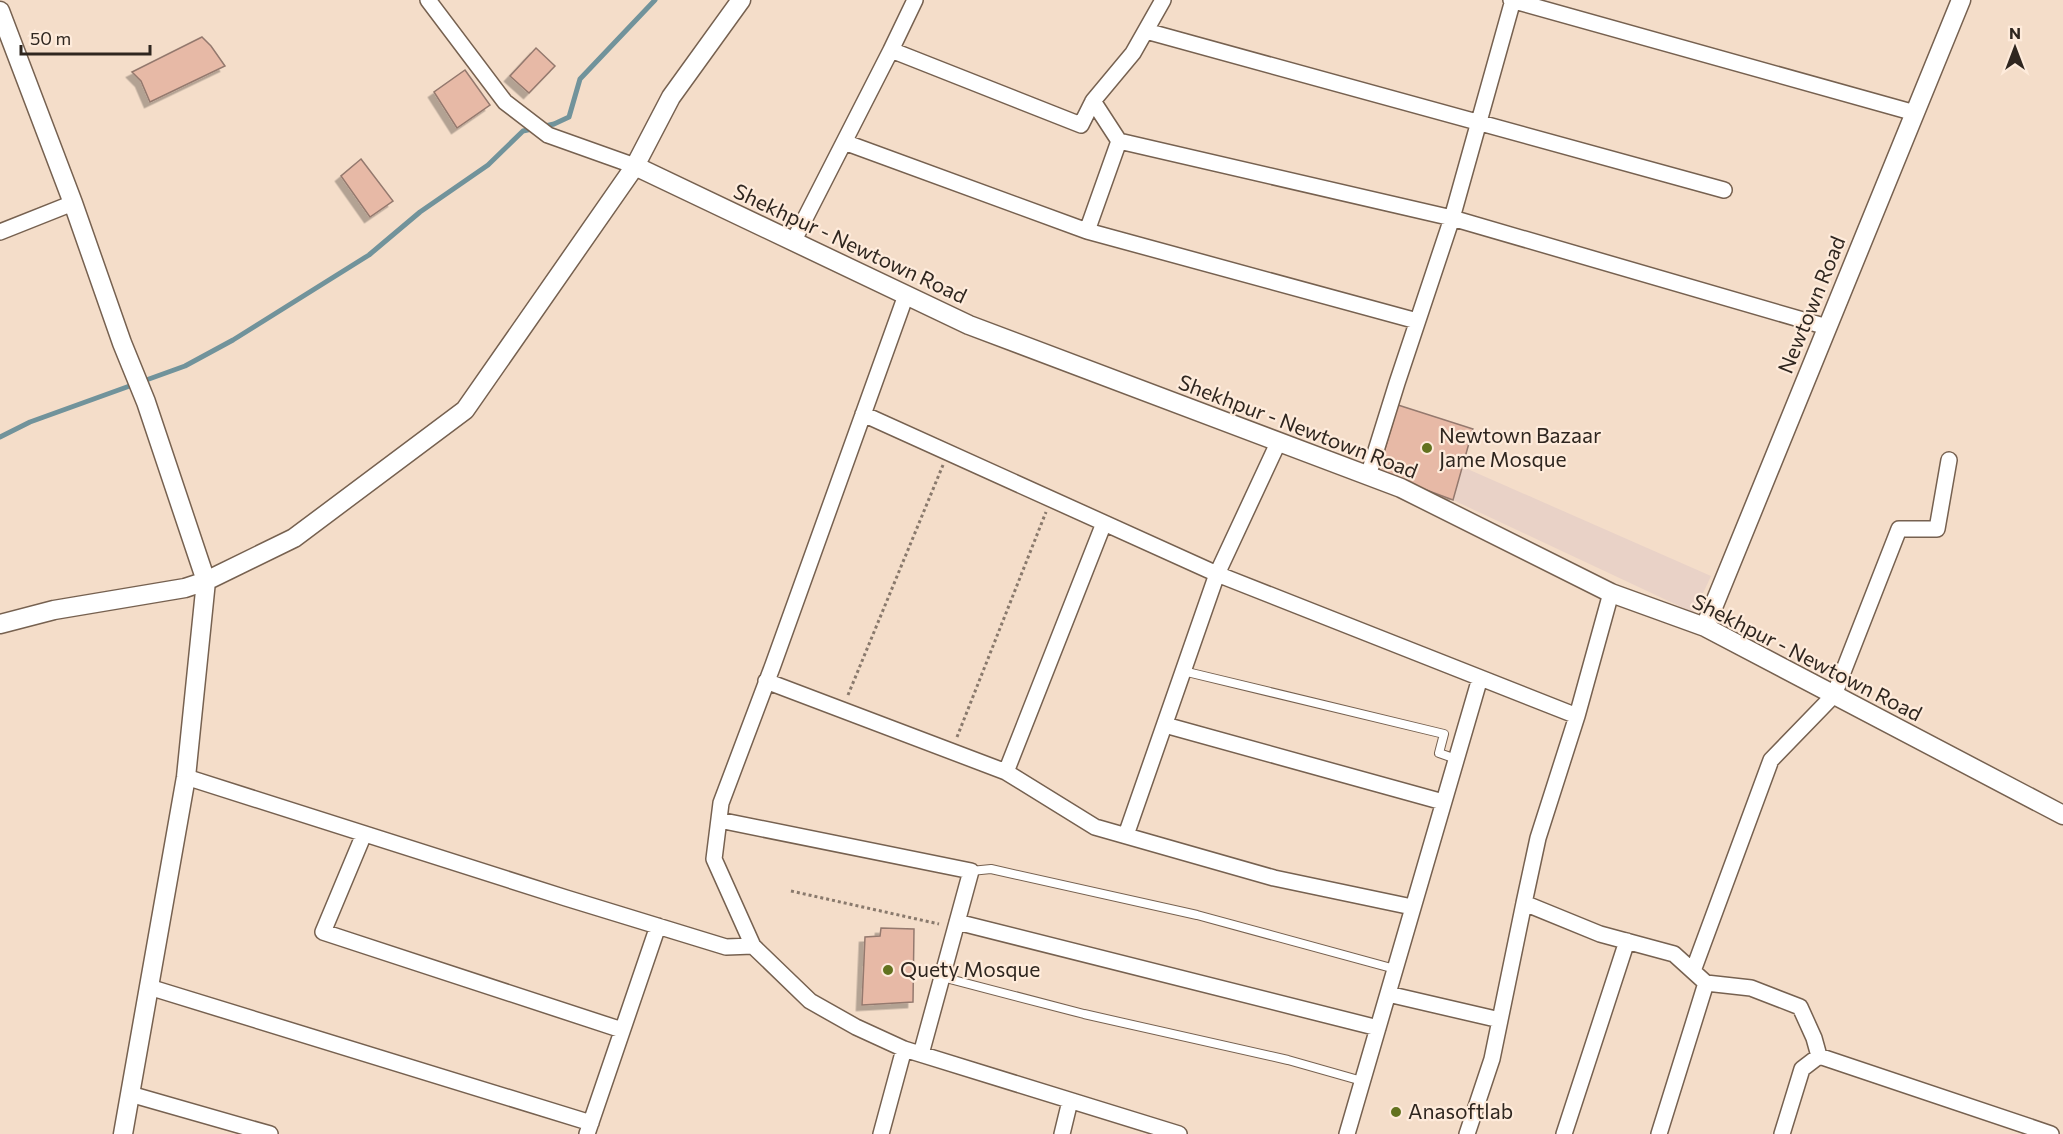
<svg xmlns="http://www.w3.org/2000/svg" width="2063" height="1134" font-family="Commissioner,sans-serif">
  <style>
    .commercial { fill: #e9d2c7 }
    .lines { fill: none; stroke-linecap: round; stroke-linejoin: round }
    .stream { stroke: #71939b; stroke-width: 5 }
    .building { fill: #e7b9a6; stroke: #94796e; stroke-width: 1.5; filter: url(#shadow) }
    .service-casing { stroke: #766150; stroke-width: 10 }
    .minor-casing { stroke: #766150; stroke-width: 18 }
    .tertiary-casing { stroke: #766150; stroke-width: 21 }
    .path { stroke: #89796c; stroke-width: 3; stroke-dasharray: 3 3; stroke-linecap: butt }
    .service { stroke: #fff; stroke-width: 8 }
    .minor { stroke: #fff; stroke-width: 15 }
    .tertiary { stroke: #fff; stroke-width: 18 }
    .poi-dot { fill: #62721f; stroke: #feebdb; stroke-width: 2 }
    .labels { text-anchor: middle; stroke-width: 4.5; stroke-linejoin: round; paint-order: stroke }
    .street-label { font-size: 21px; fill: #2f261f; stroke: #feebdb }
    .poi-label { font-size: 21px; fill: #2f261f; stroke: #feebdb; text-anchor: start }
  </style>
  <defs>
    <filter id="shadow"><feDropShadow dx="-5.5" dy="5.5" stdDeviation="0" flood-color="#0004"/></filter>
  </defs>
  <rect width="100%" height="100%" fill="#f4ddc9"/>
  <path class="commercial" d="M 1463,467 L 1711,576 L 1694,613 L 1453,500 Z"/>
  <g class="lines">
    <path class="stream" d="M 0,437 L 30,422 L 185,366 L 233,340 L 369,255 L 420,212 L 488,165 L 523,131 L 554,124 L 569,117 L 580,79 L 655,0"/>
  </g>
  <path class="building" d="M 202,37 L 211,46 L 225,66 L 150,102 L 141,81 L 132,72 Z
    M 536,48 L 555,66 L 529,93 L 510,76 Z
    M 465,70 L 490,105 L 457,128 L 434,92 Z
    M 361,159 L 393,201 L 370,217 L 341,176 Z
    M 1398,405 L 1473,429 L 1453,500 L 1378,472 Z
    M 881,928 L 914,929 L 913,1002 L 862,1005 L 865,937 L 880,936 Z"/>
  <g class="lines">
    <g class="service-casing">
      <path id="service" d="M 1183,671 L 1444,734 L 1439,753 L 1456,759
        M 971,871 L 991,869 L 1197,915 L 1395,969
        M 942,977 L 1084,1014 L 1288,1060 L 1362,1081"/>
    </g>
    <g class="minor-casing">
      <path id="minor" d="M 428,0 L 505,102 L 548,135 L 635,166
        M 915,0 L 891,50 L 1081,125 L 1093,101
        M 1163,0 L 1133,53 L 1093,101 L 1119,141 L 1087,231 L 1417,321
        M 1511,0 L 1915,113
        M 1146,31 L 1724,190
        M 1119,141 L 1452,218 L 1827,327
        M 844,142 L 1087,231
        M 0,232 L 73,203
        M 793,242 L 891,50
        M 863,414 L 1217,574 L 1278,443
        M 1368,476 L 1397,383 L 1452,218 L 1513,0
        M 766,681 L 1006,772 L 1095,827 L 1274,878 L 1412,907
        M 1577,716 L 1538,838 L 1524,903 L 1600,934 L 1674,954 L 1706,983 L 1659,1134
        M 1165,725 L 1443,802
        M 1006,772 L 1104,523
        M 186,777 L 566,898 L 726,947 L 753,946 L 714,859 L 721,803 L 773,665 L 906,295
        M 719,820 L 971,871 L 921,1054
        M 364,834 L 323,932 L 622,1030
        M 1126,835 L 1217,574 L 1577,716 L 1611,593
        M 957,922 L 1378,1028
        M 753,946 L 810,1001 L 856,1027 L 904,1049 L 1179,1134
        M 1693,971 L 1771,760 L 1834,695 L 1899,529 L 1937,529 L 1949,460
        M 1706,983 L 1751,988 L 1800,1007 L 1814,1038 L 1819,1056 L 2051,1134
        M 149,987 L 591,1123
        M 1388,994 L 1500,1020
        M 130,1094 L 270,1134
        M 587,1134 L 658,926
        M 881,1134 L 904,1049
        M 1062,1134 L 1070,1101
        M 1347,1134 L 1480,678
        M 1467,1134 L 1492,1059 L 1524,903
        M 1564,1134 L 1627,941
        M 1782,1134 L 1802,1069 L 1819,1056"/>
    </g>
    <g class="tertiary-casing">
      <path id="tertiary" d="M 0,11 L 73,203 L 122,343 L 146,402 L 206,581 L 186,777 L 123,1134
        M 635,166 L 969,325 L 1401,488 L 1611,593 L 1705,627 L 2063,815
        M 0,624 L 54,610 L 185,588 L 206,581 L 294,538 L 465,410 L 635,166 L 671,97 L 741,0
        M 1705,627 L 1961,0"/>
    </g>
    <path class="path" d="M 848,695 L 943,465
      M 957,737 L 1046,512
      M 791,891 L 939,924"/>
    <use href="#service" class="service"/>
    <use href="#minor" class="minor"/>
    <use href="#tertiary" class="tertiary"/>
  </g>
  <g class="poi-dot">
    <circle cx="1427" cy="448" r="6"/>
    <circle cx="888" cy="970" r="6"/>
    <circle cx="1396" cy="1112" r="6"/>
  </g>
  <g class="labels">
    <g class="street-label">
      <text transform="translate(850 244) rotate(25)" y="7">Shekhpur - Newtown Road</text>
      <text transform="translate(1812 305) rotate(-68)" y="7">Newtown Road</text>
      <text transform="translate(1298 427) rotate(21)" y="7">Shekhpur - Newtown Road</text>
      <text transform="translate(1807 658) rotate(27)" y="7">Shekhpur - Newtown Road</text>
    </g>
    <g class="poi-label">
      <text x="1439" y="443">Newtown Bazaar<tspan x="1439" dy="24">Jame Mosque</tspan></text>
      <text x="900" y="977">Quety Mosque</text>
      <text x="1408" y="1119">Anasoftlab</text>
    </g>
  </g>
  <g transform="translate(2015 48)" stroke="#feebdb" stroke-width="4.5" paint-order="stroke">
  <path d="M0-4.5L10 22L0 15L-10 22Z" fill="#2f261f"/>
  <text y="-9" font-size="16" font-weight="bold" text-anchor="middle" fill="#2f261f">N</text>
  </g>
  <path d="M21 45v9h129v-9" fill="none" stroke="#2f261f" stroke-width="3"/>
  <text x="30" y="45" font-size="18" fill="#2f261f" stroke="#feebdb" stroke-width="4.5" paint-order="stroke">50 m</text>
</svg>
